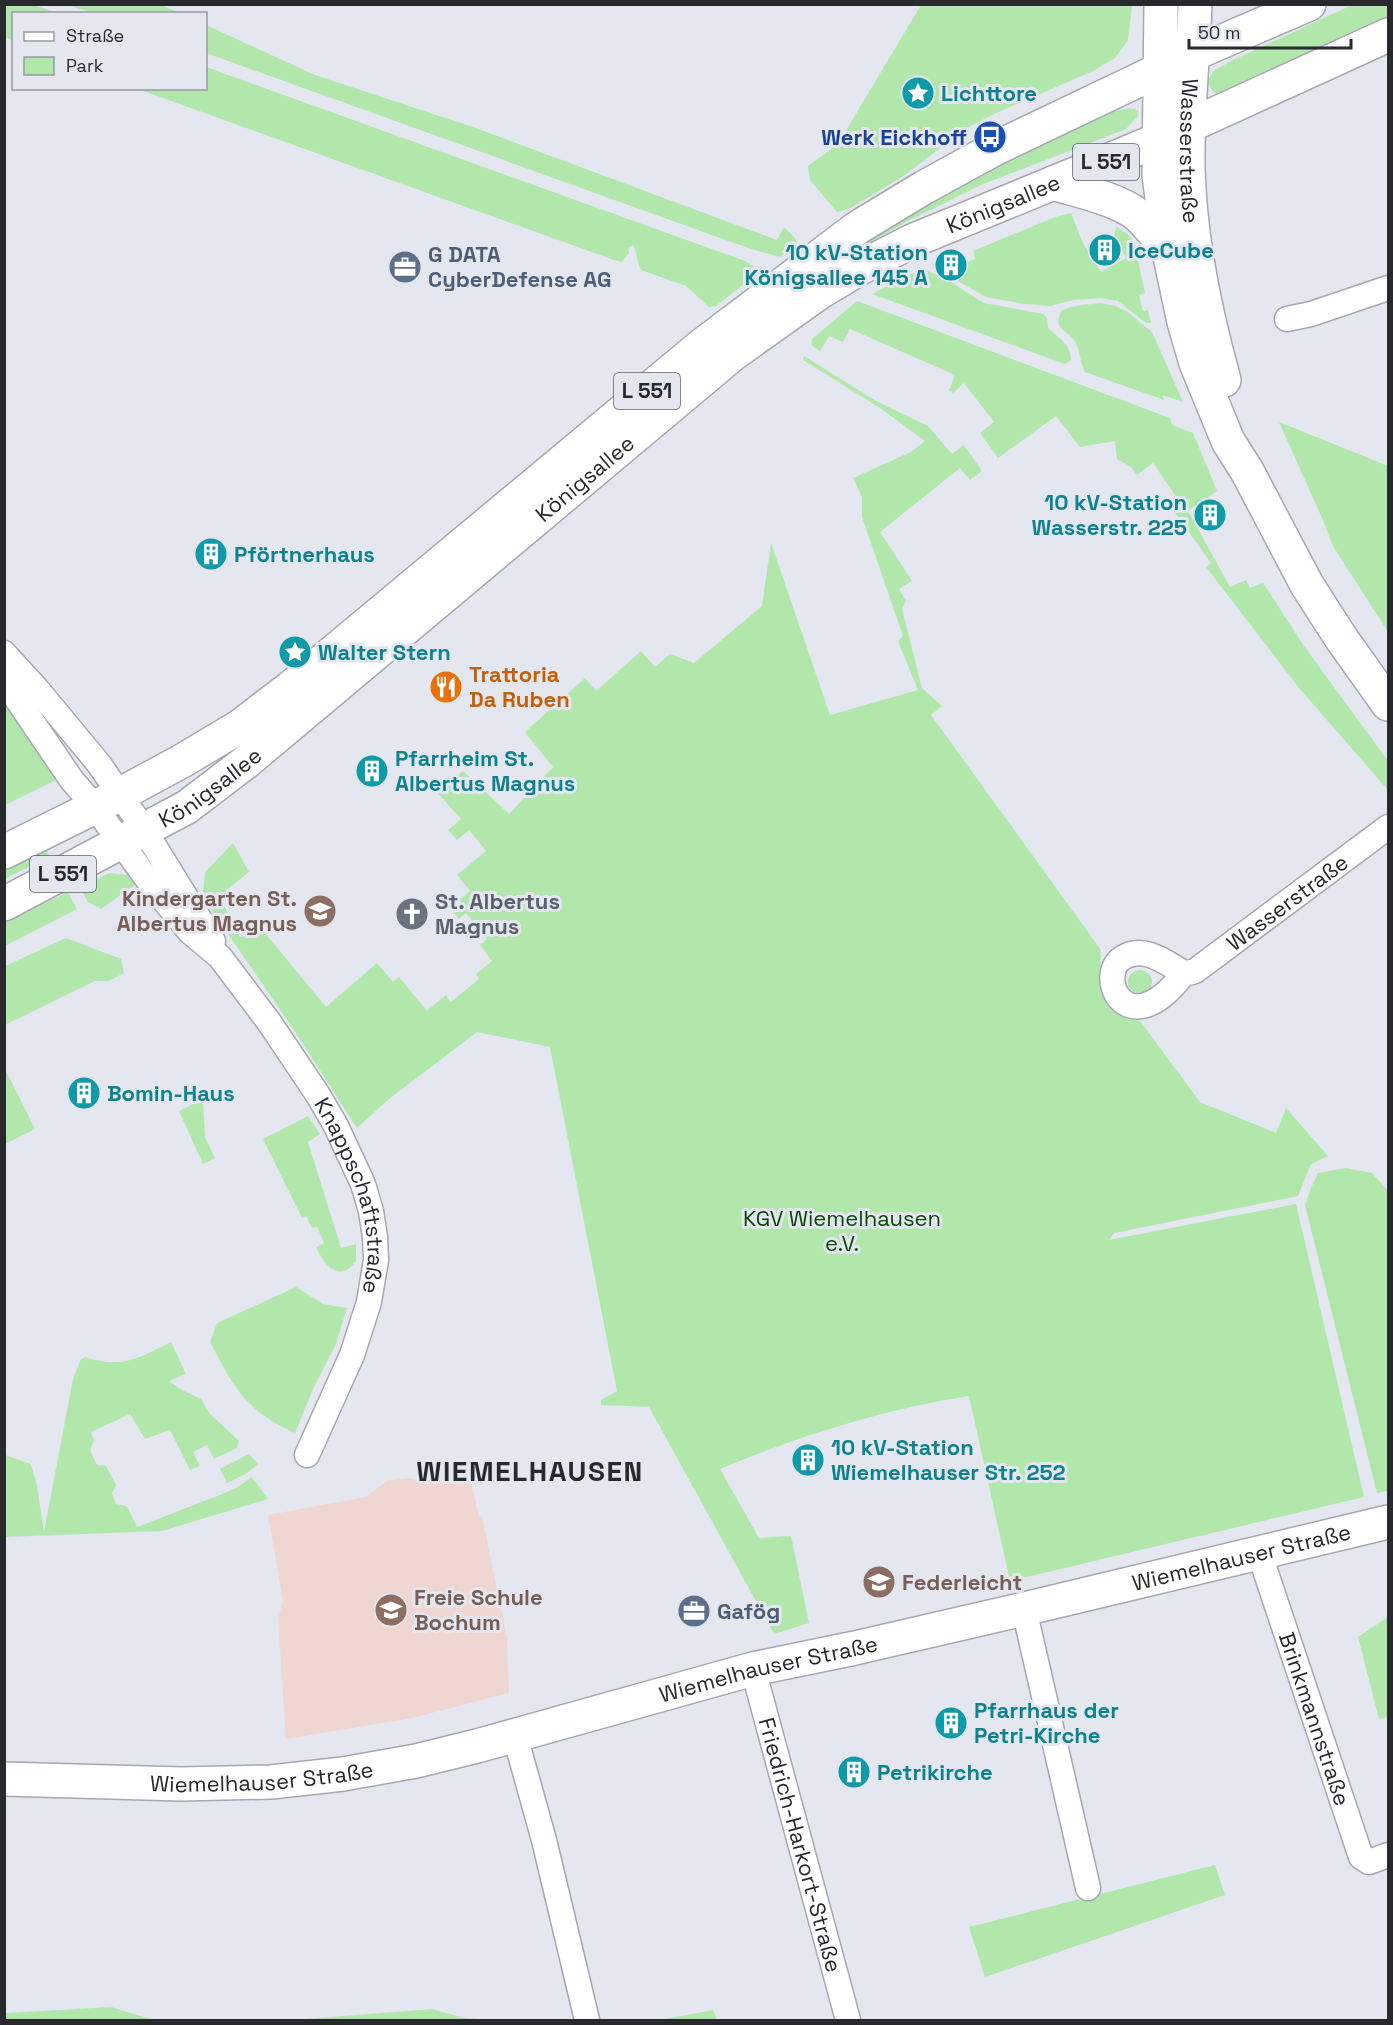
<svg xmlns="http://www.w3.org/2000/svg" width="1393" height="2025" font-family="'Space Grotesk',sans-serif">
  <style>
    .education { fill: #f0d6d0 }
    .green { fill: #b2e7ac }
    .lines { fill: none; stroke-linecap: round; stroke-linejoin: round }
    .street-casing { stroke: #a6a7b1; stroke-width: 27 }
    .secondary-casing { stroke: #a6a7b1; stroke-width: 36 }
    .primary-casing { stroke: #a6a7b1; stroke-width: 36 }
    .street { stroke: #fff; stroke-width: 24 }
    .secondary { stroke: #fff; stroke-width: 33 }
    .primary { stroke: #fff; stroke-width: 33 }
    .labels { text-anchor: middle; stroke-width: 6; stroke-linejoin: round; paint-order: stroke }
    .shield { fill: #e4e6f0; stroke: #606268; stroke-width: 1.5 }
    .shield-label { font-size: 21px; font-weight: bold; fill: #28292d }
    .culture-label { font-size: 22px; font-weight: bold; fill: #0d838f; stroke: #e4e6f0; text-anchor: start }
    .transit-label { font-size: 22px; font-weight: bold; fill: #164399; stroke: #e4e6f0; text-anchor: end }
    .street-label { font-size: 22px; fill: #28292d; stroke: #e4e6f0 }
    .service-label { font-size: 22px; font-weight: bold; fill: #4e5e75; stroke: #e4e6f0; text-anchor: start }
    .food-label { font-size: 22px; font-weight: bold; fill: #c56008; stroke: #e4e6f0; text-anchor: start }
    .education-label { font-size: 22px; font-weight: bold; fill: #785e54; stroke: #e4e6f0; text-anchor: start }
    .worship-label { font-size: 22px; font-weight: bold; fill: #5b616d; stroke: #e4e6f0; text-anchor: start }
    .park-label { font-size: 22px; fill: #094805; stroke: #e4e6f0 }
    .district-label { font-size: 28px; font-weight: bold; letter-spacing: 1.5px; fill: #28292d; stroke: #e4e6f0 }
  </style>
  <rect width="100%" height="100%" fill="#e4e6f0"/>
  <path class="education" d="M 467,1464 L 479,1517 L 482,1516 L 507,1638 L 509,1693 L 412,1718 L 286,1739 L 278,1620 L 283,1601 L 268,1515 L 366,1497 L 387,1481 L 409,1478 L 425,1482 L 442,1477 L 440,1468 Z"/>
  <path class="green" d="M 4,5 L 33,5 L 58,13 L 14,14 L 13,41 L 5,37 Z
    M 68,5 L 161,5 L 180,13 L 93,13 Z
    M 921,5 L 1132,5 L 1128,40 L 1115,58 L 1093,71 L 994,114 L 965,129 L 905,175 L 849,209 L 837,212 L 810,180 L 808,166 L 838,144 Z
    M 1352,5 L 1388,5 L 1388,24 L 1222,97 C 1215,93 1211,91 1208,82 L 1213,71 L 1231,61 Z
    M 206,25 L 315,75 L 473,127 L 777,240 L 784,227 L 794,237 L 797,242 L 793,248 L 780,257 L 748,248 L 206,53 Z
    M 206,67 L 745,261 L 761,271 L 716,306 L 709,307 L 686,286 L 641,270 C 636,261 637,250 633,245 L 628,248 L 629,253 L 622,262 L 614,260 L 138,89 L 206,88 Z
    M 1130,108 L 1138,110 L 1138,116 L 1126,129 L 981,185 L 908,221 L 828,267 L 186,795 L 181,788 L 219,762 L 824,266 L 967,178 L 1103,113 Z
    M 1071,213 L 1083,243 L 1101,272 L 1126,258 L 1114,233 L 1117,227 L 1130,236 L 1136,251 L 1145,293 L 1139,295 L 1143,311 L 1148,310 L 1151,323 L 1146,323 L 1118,301 L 1102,298 L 1073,300 L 1050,306 L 1025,304 L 986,297 L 944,273 L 945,271 L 975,259 L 973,251 L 1055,217 Z
    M 924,269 L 949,281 L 984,303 L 1043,314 L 1047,318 L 1048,328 C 1058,338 1072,345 1071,360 L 1065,364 L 872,294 L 906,276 Z
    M 857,301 L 1170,418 L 1172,425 L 1193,433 L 1217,491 L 1188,511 L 1230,587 L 1246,580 L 1250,588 L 1263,583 L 1304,646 L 1388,761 L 1388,790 L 1299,688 L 1206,567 L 1211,563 L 1173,510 L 1181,504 L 1153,463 L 1137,475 L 1131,467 L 1117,459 L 1115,441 L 1080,447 L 1056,416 L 998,458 L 980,433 L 994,422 L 964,383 L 953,393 L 949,390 L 955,375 L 850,329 L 843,342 L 829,336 L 820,351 L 811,345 L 812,339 Z
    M 1101,303 L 1115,306 L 1126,311 L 1152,332 L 1183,402 L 1162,395 L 1164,400 L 1085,372 C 1079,362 1081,348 1073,339 C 1068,332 1058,330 1058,320 C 1058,319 1061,311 1062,310 L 1074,306 Z
    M 804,356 L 876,401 L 928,426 L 952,454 L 964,445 L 982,471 L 970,480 L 960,468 L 880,532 L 912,581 L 899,589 L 906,601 L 902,609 L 922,688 L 942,706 L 931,715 L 1101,950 C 1099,988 1097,1010 1140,1021 L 1200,1102 L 1276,1133 L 1286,1108 L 1328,1156 L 1311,1164 L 1298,1196 L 1114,1233 L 1109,1240 L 1296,1204 L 1364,1497 L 1010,1581 L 969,1396 C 884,1409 799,1436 720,1469 L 759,1538 L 791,1536 L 809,1623 L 774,1634 L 649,1407 L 601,1405 L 601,1400 L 617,1391 L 550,1047 L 477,1032 L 389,1099 L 357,1128 L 292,1027 L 213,912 L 203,893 L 205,872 L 233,843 L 249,872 L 219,896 L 240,937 L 265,933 L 326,1007 L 377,963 L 393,982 L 399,977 L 427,1011 L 446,995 L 451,1002 L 479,979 L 476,974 L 492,961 L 480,945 L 487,939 L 466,913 L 459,919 L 450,908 L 470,891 L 457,875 L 486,851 L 469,830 L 457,840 L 448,830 L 461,819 L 437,792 L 463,771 L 509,814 L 553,767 L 525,732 L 585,678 L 596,691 L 641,651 L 655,667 L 670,654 L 694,663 L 762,606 L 771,543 L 830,715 L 918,690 L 898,641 L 903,636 L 862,517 L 862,497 L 853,478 L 911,452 L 925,441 L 880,408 L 803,360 Z
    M 1279,422 L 1388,466 L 1388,632 L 1333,546 L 1322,518 Z
    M 4,694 L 42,749 L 56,780 L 5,805 Z
    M 45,847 L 50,856 L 5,879 L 5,867 Z
    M 110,873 L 128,875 L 140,881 L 101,909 L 88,902 L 79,886 Z
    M 68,892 L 77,909 L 5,946 L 5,922 Z
    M 66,938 L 121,959 L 124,973 L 109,981 L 95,981 L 5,1025 L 5,966 Z
    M1128 982a12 12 0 1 1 24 0a12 12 0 1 1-24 0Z
    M 4,1067 L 35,1129 L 5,1144 L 4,1144 Z
    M 203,1099 L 205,1137 L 215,1158 L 203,1164 L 179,1111 Z
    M 308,1116 L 320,1134 L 308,1142 L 341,1248 L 356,1244 L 356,1261 C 339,1283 325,1266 316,1247 L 324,1243 L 317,1227 L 312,1228 L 306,1216 L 302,1218 L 263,1139 Z
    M 1346,1168 L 1372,1173 L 1388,1191 L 1388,1491 L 1377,1493 L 1305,1205 L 1311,1188 L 1318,1173 Z
    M 296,1287 L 323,1304 L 347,1308 L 336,1344 L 313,1389 L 295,1433 C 245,1410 235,1389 210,1342 L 217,1323 Z
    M 171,1342 L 186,1374 L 169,1381 L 184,1391 L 201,1399 L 210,1414 L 239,1441 L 237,1448 L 214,1459 L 207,1445 L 193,1452 L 200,1466 L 190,1470 L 170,1430 L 145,1439 L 130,1414 L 91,1432 L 94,1441 L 90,1450 L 97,1465 L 106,1466 L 116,1485 L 112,1493 L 116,1504 L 127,1506 L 137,1527 L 220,1495 L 236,1488 L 252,1477 L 268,1499 L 162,1531 L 5,1537 L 5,1455 L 31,1464 L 37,1486 L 44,1532 L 73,1379 L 81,1359 L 86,1357 C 120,1370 141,1357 171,1342 Z
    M 249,1454 L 258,1464 L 247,1473 L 227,1483 L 220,1469 Z
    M 1388,1617 L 1388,1717 L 1379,1719 L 1358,1637 Z
    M 1215,1865 L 1225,1895 L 985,1977 L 969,1927 Z
    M 111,2007 L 154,2020 L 5,2020 L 5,2013 Z
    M 432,2009 L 464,2018 L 492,2020 L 294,2020 Z
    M 713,2010 L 717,2020 L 659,2020 Z"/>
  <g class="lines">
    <g class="street-casing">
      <g id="street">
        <path d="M 1287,319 L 1311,314 L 1388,288"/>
        <path d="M 4,653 L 36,688 L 99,764 L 145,831 L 213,941"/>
        <path id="s1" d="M 4,680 L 71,779 L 95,807 L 153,887 L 190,932 L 220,957 L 269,1022 L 318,1095 L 336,1126 L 363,1184 L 371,1211 L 375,1237 L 376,1260 L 369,1302 L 352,1355 L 307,1455"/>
        <path id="s2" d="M 1184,973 C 1125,1051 1092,970 1126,956 C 1143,948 1159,958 1174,967 C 1177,969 1182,972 1186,973 C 1189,973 1192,972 1195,971 L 1388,827"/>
        <path id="s3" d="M 1259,1552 L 1361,1857 L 1369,1862 L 1388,1855"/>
        <path d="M 1024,1609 L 1088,1888"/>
        <path id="s4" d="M 753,1669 L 848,2020"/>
        <path d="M 515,1736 L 544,1840 L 587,2020"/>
      </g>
    </g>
    <g class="secondary-casing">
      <g id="secondary">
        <path d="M 1161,4 L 1159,175 L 1169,252 L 1184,322 L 1196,363 L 1228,441 L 1247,471 L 1307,585 L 1341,638 L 1388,704"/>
        <path id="s5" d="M 1195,4 C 1193,59 1187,114 1188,169 C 1190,239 1205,312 1224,380"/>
        <path d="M 1053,183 C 1079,191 1109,197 1132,211 C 1147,221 1158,238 1169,252"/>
        <path id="s6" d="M 4,1779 L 181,1784 L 271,1782 L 343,1774 L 416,1761 L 477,1746 L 753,1669 L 855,1648 L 1024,1609 L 1388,1522"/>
      </g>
    </g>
    <g class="primary-casing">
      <g id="primary">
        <path d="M 4,852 L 119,795 L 182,761 L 239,727 L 290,688 L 701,346 L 857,228 L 923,188 L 996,148 L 1193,54 L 1309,4"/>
        <path id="s7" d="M 4,904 L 187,807 L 246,762 L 733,354 L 820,292 L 860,268 L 912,241 L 1158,140 L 1388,35"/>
      </g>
    </g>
    <use href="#street" class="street"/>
    <use href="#secondary" class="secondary"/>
    <use href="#primary" class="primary"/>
  </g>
  <defs>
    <g id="sight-disc" transform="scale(1.725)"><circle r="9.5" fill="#0f9aa8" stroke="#e4e6f0"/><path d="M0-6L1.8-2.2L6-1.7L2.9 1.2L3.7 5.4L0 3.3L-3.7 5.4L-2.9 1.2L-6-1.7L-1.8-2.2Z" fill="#fff"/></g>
    <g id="bus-disc" transform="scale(1.725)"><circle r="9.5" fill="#1a4fb4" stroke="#e4e6f0"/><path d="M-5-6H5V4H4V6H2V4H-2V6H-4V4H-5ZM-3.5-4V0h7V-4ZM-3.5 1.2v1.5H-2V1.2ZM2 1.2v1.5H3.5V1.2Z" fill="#fff"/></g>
    <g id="building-disc" transform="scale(1.725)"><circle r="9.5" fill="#0f9aa8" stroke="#e4e6f0"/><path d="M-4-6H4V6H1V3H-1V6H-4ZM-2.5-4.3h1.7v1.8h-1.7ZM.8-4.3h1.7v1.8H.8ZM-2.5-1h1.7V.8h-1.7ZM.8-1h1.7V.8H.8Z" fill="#fff"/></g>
    <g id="office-disc" transform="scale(1.725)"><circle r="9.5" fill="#5c6f8a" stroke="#e4e6f0"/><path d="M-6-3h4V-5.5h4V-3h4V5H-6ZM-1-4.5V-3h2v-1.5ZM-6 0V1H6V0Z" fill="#fff"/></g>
    <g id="restaurant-disc" transform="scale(1.725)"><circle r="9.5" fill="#e8710a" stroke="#e4e6f0"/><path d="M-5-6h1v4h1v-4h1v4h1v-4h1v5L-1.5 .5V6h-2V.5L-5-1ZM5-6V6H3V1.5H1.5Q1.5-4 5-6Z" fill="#fff"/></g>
    <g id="school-disc" transform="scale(1.725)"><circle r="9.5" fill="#8d6e63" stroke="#e4e6f0"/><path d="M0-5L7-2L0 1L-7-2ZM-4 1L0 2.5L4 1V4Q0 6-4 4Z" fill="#fff"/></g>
    <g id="church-disc" transform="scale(1.725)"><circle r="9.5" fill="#6b7280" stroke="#e4e6f0"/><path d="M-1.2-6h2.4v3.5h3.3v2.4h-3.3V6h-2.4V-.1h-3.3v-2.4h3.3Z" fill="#fff"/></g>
  </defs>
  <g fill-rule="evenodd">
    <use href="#sight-disc" x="918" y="93"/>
    <use href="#bus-disc" x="990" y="137"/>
    <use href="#building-disc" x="1105" y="250"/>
    <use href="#building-disc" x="951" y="265"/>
    <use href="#office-disc" x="405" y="267"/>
    <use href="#building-disc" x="1210" y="515"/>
    <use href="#building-disc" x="211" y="554"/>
    <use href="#sight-disc" x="295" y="652"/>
    <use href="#restaurant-disc" x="446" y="687"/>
    <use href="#building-disc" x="372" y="771"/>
    <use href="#school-disc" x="320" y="911"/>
    <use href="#church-disc" x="412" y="914"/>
    <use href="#building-disc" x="84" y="1093"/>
    <use href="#building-disc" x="808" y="1460"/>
    <use href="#school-disc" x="879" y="1582"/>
    <use href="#school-disc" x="391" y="1610"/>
    <use href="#office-disc" x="694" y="1611"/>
    <use href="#building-disc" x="951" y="1723"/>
    <use href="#building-disc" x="854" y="1772"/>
  </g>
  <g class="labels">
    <g class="shield">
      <rect x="1073" y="144" width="66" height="36" rx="4.5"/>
      <rect x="614" y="373" width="66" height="36" rx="4.5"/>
      <rect x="30" y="856" width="66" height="36" rx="4.5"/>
    </g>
    <g class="shield-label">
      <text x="1106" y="169">L 551</text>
      <text x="647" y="398">L 551</text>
      <text x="63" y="881">L 551</text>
    </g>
    <g class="culture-label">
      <text x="941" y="101">Lichttore</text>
      <text x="1128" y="258">IceCube</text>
      <text x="928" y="260" text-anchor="end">10 kV-Station<tspan x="928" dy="25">Königsallee 145 A</tspan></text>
      <text x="1187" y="510" text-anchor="end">10 kV-Station<tspan x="1187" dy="25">Wasserstr. 225</tspan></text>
      <text x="234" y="562">Pförtnerhaus</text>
      <text x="318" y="660">Walter Stern</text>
      <text x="395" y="766">Pfarrheim St.<tspan x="395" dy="25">Albertus Magnus</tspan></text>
      <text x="107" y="1101">Bomin-Haus</text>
      <text x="831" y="1455">10 kV-Station<tspan x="831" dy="25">Wiemelhauser Str. 252</tspan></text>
      <text x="974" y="1718">Pfarrhaus der<tspan x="974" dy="25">Petri-Kirche</tspan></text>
      <text x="877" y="1780">Petrikirche</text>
    </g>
    <g class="transit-label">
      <text x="967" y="145">Werk Eickhoff</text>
    </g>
    <g class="street-label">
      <text dy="8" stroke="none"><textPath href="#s5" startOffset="147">Wasserstraße</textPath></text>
      <text dy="8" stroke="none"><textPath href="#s7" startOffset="1227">Königsallee</textPath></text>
      <text dy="8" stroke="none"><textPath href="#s7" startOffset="723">Königsallee</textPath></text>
      <text dy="8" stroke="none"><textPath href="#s7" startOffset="237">Königsallee</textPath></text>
      <text dy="8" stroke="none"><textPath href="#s2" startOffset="318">Wasserstraße</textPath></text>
      <text dy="8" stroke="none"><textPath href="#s1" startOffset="630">Knappschaftstraße</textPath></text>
      <text dy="8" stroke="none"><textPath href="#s6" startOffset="1264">Wiemelhauser Straße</textPath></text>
      <text dy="8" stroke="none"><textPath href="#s6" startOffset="778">Wiemelhauser Straße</textPath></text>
      <text dy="8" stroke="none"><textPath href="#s3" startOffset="176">Brinkmannstraße</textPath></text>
      <text dy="8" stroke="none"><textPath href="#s6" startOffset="258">Wiemelhauser Straße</textPath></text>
      <text dy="8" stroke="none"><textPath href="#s4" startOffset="182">Friedrich-Harkort-Straße</textPath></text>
    </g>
    <g class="service-label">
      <text x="428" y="262">G DATA<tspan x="428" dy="25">CyberDefense AG</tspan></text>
      <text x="717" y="1619">Gafög</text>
    </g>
    <g class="food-label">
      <text x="469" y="682">Trattoria<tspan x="469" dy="25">Da Ruben</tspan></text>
    </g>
    <g class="education-label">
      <text x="297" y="906" text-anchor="end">Kindergarten St.<tspan x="297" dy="25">Albertus Magnus</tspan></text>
      <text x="902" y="1590">Federleicht</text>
      <text x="414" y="1605">Freie Schule<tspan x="414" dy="25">Bochum</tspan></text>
    </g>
    <g class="worship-label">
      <text x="435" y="909">St. Albertus<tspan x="435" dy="25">Magnus</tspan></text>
    </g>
    <g class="park-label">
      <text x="842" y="1226">KGV Wiemelhausen<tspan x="842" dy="25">e.V.</tspan></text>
    </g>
    <g class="district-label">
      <text x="530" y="1481">WIEMELHAUSEN</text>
    </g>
  </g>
  <rect width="1393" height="2025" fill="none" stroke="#28292d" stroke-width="12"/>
  <rect x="12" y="12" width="195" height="78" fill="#e4e6f0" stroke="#999aa2" stroke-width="1.5"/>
  <rect x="24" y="32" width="30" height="9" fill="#ffffff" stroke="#999aa2" stroke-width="1.5"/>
  <text x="66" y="42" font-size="18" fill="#28292d">Straße</text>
  <rect x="24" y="57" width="30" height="18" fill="#b2e7ac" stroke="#999aa2" stroke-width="1.5"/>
  <text x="66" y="72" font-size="18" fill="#28292d">Park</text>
  <path d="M1189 39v9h162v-9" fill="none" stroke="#28292d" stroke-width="3"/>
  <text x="1198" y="39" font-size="18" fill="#28292d" stroke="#e4e6f0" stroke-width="4.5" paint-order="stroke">50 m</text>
</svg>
